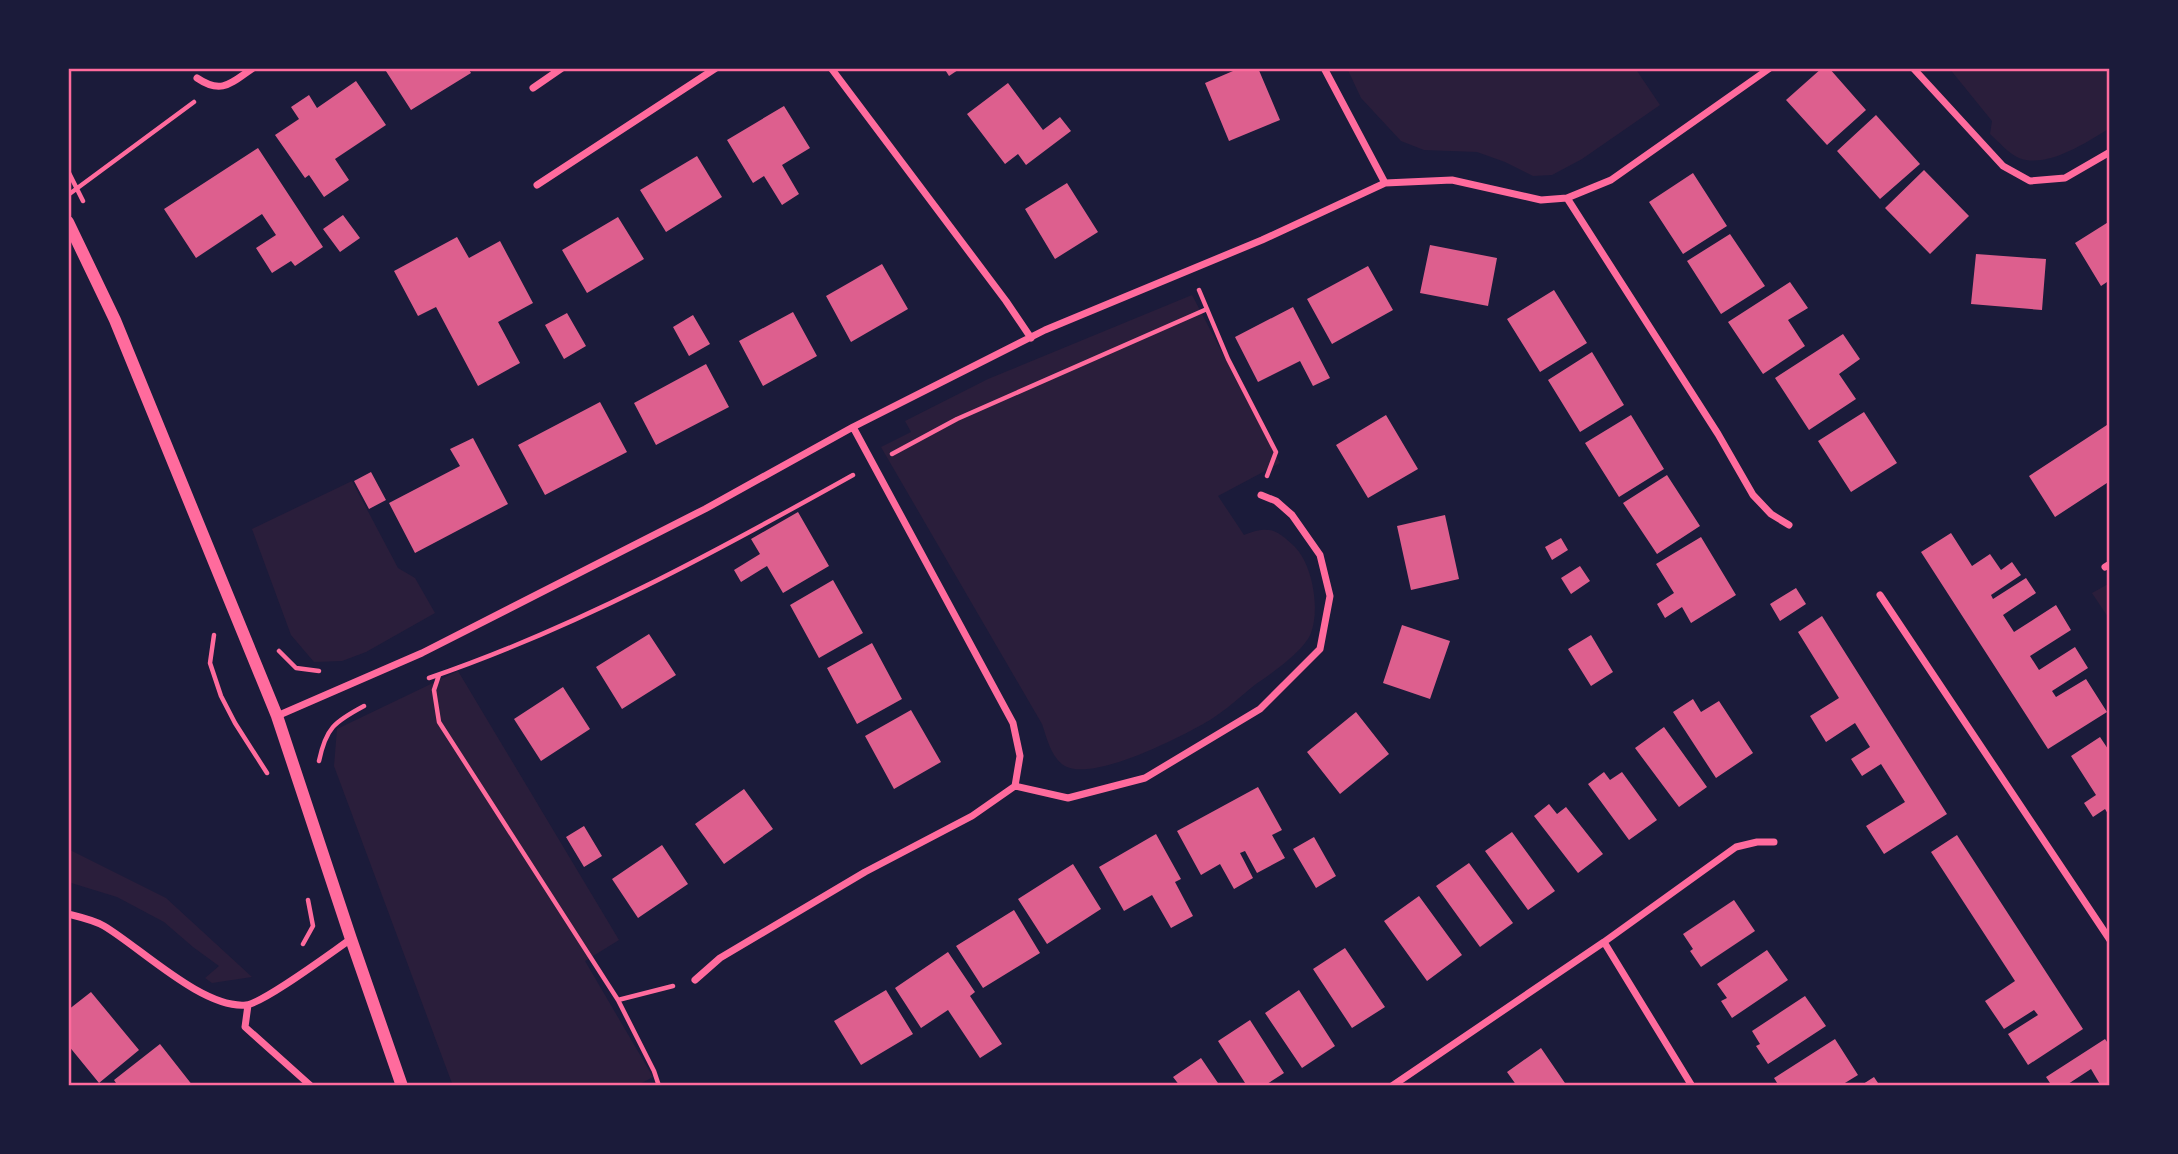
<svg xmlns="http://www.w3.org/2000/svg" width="2178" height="1154" font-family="'Alegreya Sans',sans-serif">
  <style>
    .green { fill: #2a1e3b }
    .building { fill: #dd5f8e }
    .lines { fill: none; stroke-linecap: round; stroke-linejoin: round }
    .path { stroke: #ff6b9d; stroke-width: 4.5 }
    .minor { stroke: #ff6b9d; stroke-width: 7 }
    .tertiary { stroke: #ff6b9d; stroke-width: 12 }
    .neatline { fill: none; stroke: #ff6b9d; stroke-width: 2.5 }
  </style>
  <rect width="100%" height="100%" fill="#1b1b3a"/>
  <path class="green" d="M 1347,68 L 1635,68 L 1660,105 L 1582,159 L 1552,175 L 1533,176 L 1505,162 L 1477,152 L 1424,150 L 1401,141 L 1361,98 Z
    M 1949,68 L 2110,68 L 2110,128 C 2087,142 2047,169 2019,158 C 2009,154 1998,141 1990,134 L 1992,121 Z
    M 1192,295 L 1280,463 L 1218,496 L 1244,535 C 1269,525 1276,529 1295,547 C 1313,566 1320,609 1311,633 C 1304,651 1272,673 1256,684 C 1241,696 1226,710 1210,720 C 1183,736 1094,782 1065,766 C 1051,758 1047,738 1042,724 L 881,447 L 911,432 L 905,421 L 988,379 Z
    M 352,481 L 398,568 L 415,578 L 435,613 L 366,652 L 342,661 L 314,662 L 291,635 L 252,529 Z
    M 2110,583 L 2110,620 L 2092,593 Z
    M 458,671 L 619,940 L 585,961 L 653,1077 L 636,1086 L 453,1086 L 334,766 L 337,729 Z
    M 68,849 L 166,898 L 252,977 L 212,983 L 205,978 L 219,966 L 193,947 L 164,922 L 117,897 L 68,882 Z"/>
  <path class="building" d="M 384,68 L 468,68 L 471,73 L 411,110 Z
    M 944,68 L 961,68 L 949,76 Z
    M 1240,68 L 1258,68 L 1280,120 L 1229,141 L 1205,83 Z
    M 1822,68 L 1829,68 L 1866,110 L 1827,145 L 1786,100 Z
    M 356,81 L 386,125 L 335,159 L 349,180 L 324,197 L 309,175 L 305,178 L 275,135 L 299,119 L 291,107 L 309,95 L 317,108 Z
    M 1008,83 L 1043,130 L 1060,117 L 1071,131 L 1026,165 L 1018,154 L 1005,164 L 967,114 Z
    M 784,106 L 810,148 L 782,165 L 799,194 L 782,205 L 764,176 L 753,183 L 727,140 Z
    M 1876,115 L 1920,164 L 1880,199 L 1837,151 Z
    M 258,148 L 323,247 L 295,266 L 291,261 L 272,273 L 256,248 L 276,235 L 262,214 L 196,258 L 164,209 Z
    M 697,156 L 722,197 L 666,232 L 640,190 Z
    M 1924,170 L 1969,216 L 1930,254 L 1885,208 Z
    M 1693,173 L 1727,226 L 1683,254 L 1649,202 Z
    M 1067,183 L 1098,232 L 1055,259 L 1025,209 Z
    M 343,215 L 360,238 L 340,252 L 323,229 Z
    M 618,217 L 644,259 L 587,293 L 562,250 Z
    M 2110,221 L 2110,280 L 2101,286 L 2075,243 Z
    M 1730,234 L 1765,286 L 1721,314 L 1687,261 Z
    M 457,237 L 469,258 L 500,241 L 533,303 L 498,322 L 520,363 L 478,386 L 436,307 L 418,316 L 394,271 Z
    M 1430,245 L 1497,258 L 1488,306 L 1420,293 Z
    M 1976,254 L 2046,259 L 2042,310 L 1971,304 Z
    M 882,264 L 908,309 L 851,342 L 826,296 Z
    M 1368,266 L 1393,310 L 1332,344 L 1307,299 Z
    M 1790,282 L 1808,308 L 1788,320 L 1805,346 L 1763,374 L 1728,322 Z
    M 1554,290 L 1587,343 L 1540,372 L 1507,319 Z
    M 1293,307 L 1330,378 L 1313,386 L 1300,361 L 1258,382 L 1235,337 Z
    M 793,312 L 817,356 L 763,386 L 739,341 Z
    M 567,313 L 586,346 L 564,359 L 545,325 Z
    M 693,315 L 710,344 L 689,356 L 673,327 Z
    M 1843,334 L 1860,359 L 1839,374 L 1856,399 L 1809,430 L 1775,378 Z
    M 1592,352 L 1624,405 L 1580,432 L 1548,380 Z
    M 706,364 L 729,407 L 656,445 L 634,403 Z
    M 600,402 L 627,452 L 545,495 L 518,445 Z
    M 1864,412 L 1897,463 L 1851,492 L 1818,441 Z
    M 1386,415 L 1418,469 L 1368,498 L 1336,445 Z
    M 1631,415 L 1664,469 L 1619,497 L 1585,443 Z
    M 2110,423 L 2110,481 L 2055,517 L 2029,476 Z
    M 473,438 L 508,504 L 415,553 L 389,503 L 460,466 L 450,449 Z
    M 371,472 L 386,500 L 369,509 L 354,481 Z
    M 1667,475 L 1700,526 L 1657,554 L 1623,503 Z
    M 798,512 L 829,566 L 783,593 L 767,566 L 741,582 L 734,570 L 760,554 L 751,539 Z
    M 1445,515 L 1459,579 L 1411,590 L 1397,526 Z
    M 1951,533 L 1972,566 L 1990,554 L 2001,570 L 2012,562 L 2021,575 L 1991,595 L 1993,599 L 2026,578 L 2036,593 L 2003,615 L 2014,632 L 2056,605 L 2071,630 L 2030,656 L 2039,670 L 2075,647 L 2088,668 L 2052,691 L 2056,697 L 2086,679 L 2107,712 L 2048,749 L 1921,552 Z
    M 1701,537 L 1736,595 L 1691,623 L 1682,607 L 1665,618 L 1657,604 L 1674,593 L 1656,564 Z
    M 1561,538 L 1568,550 L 1552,560 L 1545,547 Z
    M 1580,566 L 1590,581 L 1571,594 L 1561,578 Z
    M 833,580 L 863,633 L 819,658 L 790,605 Z
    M 1796,588 L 1806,604 L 1780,621 L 1770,604 Z
    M 1822,616 L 1947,814 L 1884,854 L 1866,826 L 1905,802 L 1881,764 L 1862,776 L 1851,759 L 1870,747 L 1855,723 L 1826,742 L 1810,716 L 1839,698 L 1798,632 Z
    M 1402,625 L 1450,641 L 1430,699 L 1383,683 Z
    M 649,634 L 676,675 L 622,709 L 596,667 Z
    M 1591,635 L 1613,672 L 1591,686 L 1568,649 Z
    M 872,643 L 902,699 L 857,724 L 827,668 Z
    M 563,687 L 590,729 L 541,761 L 514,719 Z
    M 1693,699 L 1701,712 L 1719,701 L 1753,753 L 1716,778 L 1673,712 Z
    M 911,710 L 941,762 L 894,789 L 865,736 Z
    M 1356,712 L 1389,754 L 1340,794 L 1307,752 Z
    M 1664,727 L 1707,787 L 1679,807 L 1635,748 Z
    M 2100,737 L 2110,752 L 2110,817 L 2105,809 L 2093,817 L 2084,803 L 2096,795 L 2071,756 Z
    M 1604,772 L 1610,780 L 1622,772 L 1657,820 L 1629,840 L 1588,784 Z
    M 1258,787 L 1282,830 L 1272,835 L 1285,858 L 1257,873 L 1245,851 L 1240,853 L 1253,878 L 1234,889 L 1220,864 L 1201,875 L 1177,831 Z
    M 744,789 L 773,829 L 724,864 L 695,824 Z
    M 1549,804 L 1557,814 L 1566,807 L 1603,854 L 1578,873 L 1534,816 Z
    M 584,826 L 602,856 L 584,867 L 566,837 Z
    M 1512,832 L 1555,891 L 1528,910 L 1485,851 Z
    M 1156,834 L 1181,879 L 1175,882 L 1193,916 L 1171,928 L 1152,895 L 1124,911 L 1099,867 Z
    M 1957,835 L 2083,1029 L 2028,1065 L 2008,1034 L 2038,1015 L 2034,1010 L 2004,1029 L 1985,1001 L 2015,981 L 1931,852 Z
    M 1314,837 L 1336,876 L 1316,888 L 1293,849 Z
    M 662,845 L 688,884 L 638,918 L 612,879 Z
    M 1469,863 L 1513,923 L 1480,947 L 1436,886 Z
    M 1073,864 L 1101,909 L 1047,944 L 1018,899 Z
    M 1419,896 L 1462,955 L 1427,981 L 1384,921 Z
    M 1734,900 L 1755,931 L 1701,967 L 1690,951 L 1693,949 L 1683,934 Z
    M 1014,910 L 1040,953 L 983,988 L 956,946 Z
    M 1345,948 L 1385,1007 L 1352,1028 L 1313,969 Z
    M 1767,950 L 1788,980 L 1732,1018 L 1721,1001 L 1727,998 L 1717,984 Z
    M 948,952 L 975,992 L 970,996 L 1002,1044 L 980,1058 L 948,1010 L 921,1028 L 895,988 Z
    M 886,990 L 913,1034 L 861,1065 L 834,1021 Z
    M 1299,990 L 1335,1046 L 1302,1068 L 1265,1013 Z
    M 91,992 L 139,1050 L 99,1083 L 68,1045 L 68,1010 Z
    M 1805,996 L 1826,1026 L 1768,1064 L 1756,1046 L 1760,1044 L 1752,1031 Z
    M 1250,1020 L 1284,1073 L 1264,1086 L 1247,1086 L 1218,1041 Z
    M 1835,1039 L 1858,1075 L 1840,1086 L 1779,1086 L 1774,1078 Z
    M 2105,1039 L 2110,1046 L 2110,1086 L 2101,1086 L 2091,1069 L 2068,1084 L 2069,1086 L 2052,1086 L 2046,1077 Z
    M 160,1044 L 193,1086 L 118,1086 L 114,1080 Z
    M 1541,1048 L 1567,1086 L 1517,1086 L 1507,1072 Z
    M 1201,1058 L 1220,1086 L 1180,1086 L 1173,1077 Z
    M 1874,1077 L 1880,1086 L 1860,1086 Z"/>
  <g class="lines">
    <path class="path" d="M 68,171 L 83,201
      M 68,195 L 194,102
      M 1199,290 L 1228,359 L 1276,452 L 1267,476
      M 892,454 L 957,419 L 1207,309
      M 214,635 L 210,663 L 221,696 L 235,723 L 267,773
      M 279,651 L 296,668 L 319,671
      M 439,675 L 434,690 L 439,722 L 618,1000 L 673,986
      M 429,678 C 578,627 717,551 853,475
      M 319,761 C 326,728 334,722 364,706
      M 303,944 L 313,926 L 308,900
      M 618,1000 L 654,1071 L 659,1086"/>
    <path class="minor" d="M 831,68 L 1006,301 L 1031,338
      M 1324,68 L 1385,183
      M 1913,68 L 2003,166 L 2030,181 L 2065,178 L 2110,152
      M 197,78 C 222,95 231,83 253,68
      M 533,88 L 562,68
      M 537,185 L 716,68
      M 1567,198 L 1718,434 L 1753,495 L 1771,514 L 1789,525
      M 2105,567 L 2110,564
      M 1880,595 L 2110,940
      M 277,716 L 422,653 L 705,509 L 853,427 L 1045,330 L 1262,240 L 1385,183 L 1452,180 L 1541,200 L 1567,198 L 1611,180 L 1770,68
      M 1015,786 L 1068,798 L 1145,778 L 1260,709 L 1320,649 L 1330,596 L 1320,555 L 1292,515 L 1276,501 L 1261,495
      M 68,914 C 80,917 94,920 104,926 C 141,948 203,1009 246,1005 C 264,1003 332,952 351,939
      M 1604,942 L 1692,1086
      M 695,980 L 720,958 L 865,872 L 972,816 L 1015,786 L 1020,756 L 1013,723 L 853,427
      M 248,1005 L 245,1027 L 311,1086
      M 1392,1086 L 1604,942 L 1736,847 L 1757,842 L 1774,842"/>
    <path class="tertiary" d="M 68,222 L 115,320 L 277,716 L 351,939 L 402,1086"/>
  </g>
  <rect width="2178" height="1154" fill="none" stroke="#1b1b3a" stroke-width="140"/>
  <rect x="70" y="70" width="2038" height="1014" class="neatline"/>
</svg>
